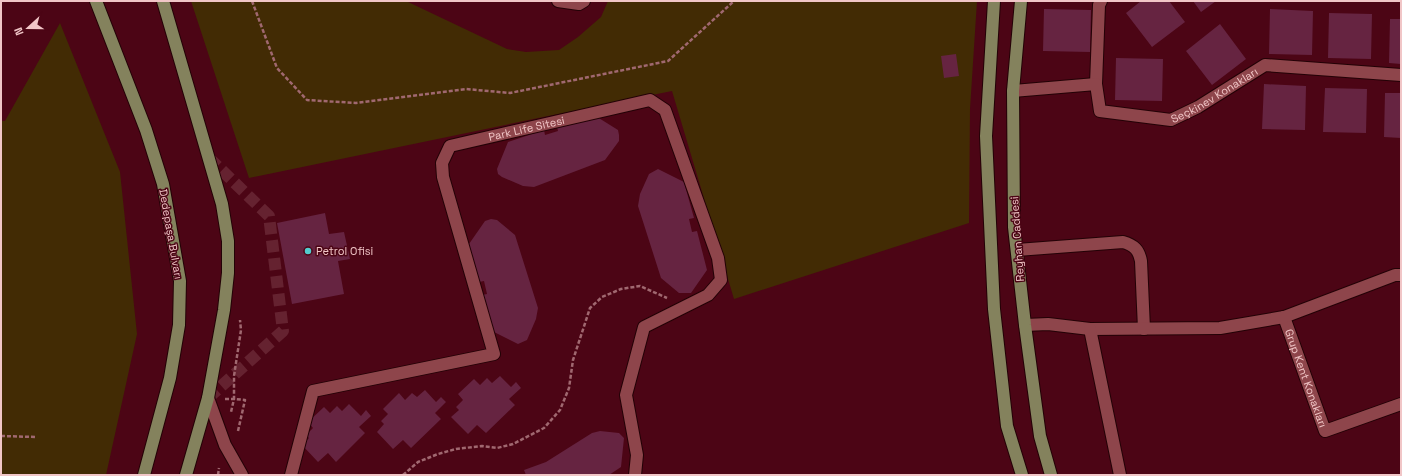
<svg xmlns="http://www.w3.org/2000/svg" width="1402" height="476" font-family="'Space Grotesk',sans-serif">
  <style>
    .green { fill: #422b04 }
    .building { fill: #662441 }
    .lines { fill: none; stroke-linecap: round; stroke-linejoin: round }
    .minor-tunnel { stroke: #652230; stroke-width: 12; stroke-dasharray: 12 6; stroke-linecap: butt }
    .minor-casing { stroke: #230206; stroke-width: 14 }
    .major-casing { stroke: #230206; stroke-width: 14 }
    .path { stroke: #a06870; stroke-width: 2.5; stroke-dasharray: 4 2; stroke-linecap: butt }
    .minor { stroke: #8e454b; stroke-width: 12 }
    .major { stroke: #84825d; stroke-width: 12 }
    .poi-dot { fill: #52cdce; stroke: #4c0515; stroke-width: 1.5 }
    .labels { text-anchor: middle; stroke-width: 3; stroke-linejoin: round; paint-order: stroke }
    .street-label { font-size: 11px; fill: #f1c6c7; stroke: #4c0515 }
    .poi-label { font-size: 11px; fill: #f1c6c7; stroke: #4c0515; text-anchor: start }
  </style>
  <rect width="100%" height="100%" fill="#4c0515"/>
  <path class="green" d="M 191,1 L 406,1 L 507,49 L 526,52 L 559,50 L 578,37 L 601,17 L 608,1 L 977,1 L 970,109 L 969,223 L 734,299 L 672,91 L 548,116 L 249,178 Z
    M 60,23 L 120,172 L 137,334 L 106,475 L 1,475 L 1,121 L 5,121 Z"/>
  <path class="building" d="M 1141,1 L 1169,1 L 1185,22 L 1152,47 L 1126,13 Z
    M 1193,1 L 1216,1 L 1201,12 Z
    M 1044,9 L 1091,10 L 1090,52 L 1043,51 Z
    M 1270,9 L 1313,11 L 1312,55 L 1269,54 Z
    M 1329,13 L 1372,14 L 1371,59 L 1328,58 Z
    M 1390,19 L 1401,19 L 1401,64 L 1389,63 Z
    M 1220,24 L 1246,59 L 1212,85 L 1186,51 Z
    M 956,54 L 959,76 L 944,78 L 941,56 Z
    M 1116,58 L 1163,59 L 1162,101 L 1115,100 Z
    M 1264,84 L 1306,86 L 1305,130 L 1262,129 Z
    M 1325,88 L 1367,89 L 1366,133 L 1323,132 Z
    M 1385,93 L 1401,93 L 1401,138 L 1384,137 Z
    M 594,115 L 618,130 L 619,135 L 619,141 L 605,160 L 534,187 L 523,186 L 502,177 L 498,174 L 497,169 L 508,142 L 544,130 L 545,135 L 558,131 L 557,127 Z
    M 658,169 L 684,182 L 694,218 L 689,219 L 692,232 L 697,231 L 707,270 L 691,293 L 679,293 L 661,278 L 638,206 L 640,194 L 649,174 Z
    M 325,213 L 329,234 L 344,232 L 350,259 L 338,261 L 344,294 L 292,304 L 277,223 Z
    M 491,219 L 497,220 L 515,235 L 538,308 L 536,319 L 527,340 L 518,344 L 492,331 L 482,295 L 487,294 L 484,281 L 479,282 L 469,244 L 485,221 Z
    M 500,376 L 511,387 L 516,382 L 521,388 L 509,399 L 515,405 L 486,433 L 477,425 L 468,434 L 451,417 L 459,410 L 456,407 L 463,400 L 458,394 L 474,379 L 480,385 L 487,378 L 492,383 Z
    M 425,390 L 436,402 L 441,397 L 446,402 L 435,413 L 441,419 L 411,448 L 403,440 L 393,449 L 377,432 L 384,424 L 381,421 L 388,414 L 383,409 L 399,393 L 405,400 L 412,393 L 417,397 Z
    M 349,404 L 361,416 L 366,410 L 371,416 L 359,427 L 365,433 L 336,462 L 328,453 L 318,462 L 302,445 L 309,438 L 306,435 L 313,428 L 308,422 L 324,407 L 330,413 L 337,406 L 342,411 Z
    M 600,431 L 619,433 L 624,438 L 621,467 L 609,475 L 526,475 L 524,470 L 546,462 L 592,433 Z"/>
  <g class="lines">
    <path class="minor-tunnel" d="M 208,398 L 283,331 L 269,216 L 209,158"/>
    <g class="minor-casing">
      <g id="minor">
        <path d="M 558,1 L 579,4 L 584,1"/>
        <path d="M 1096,84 L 1099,5 L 1101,1"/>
        <path id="s1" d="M 1013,91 L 1096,84 L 1100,111 L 1171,120 L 1198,107 L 1265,65 L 1401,75"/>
        <path d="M 1017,250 L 1123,242 C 1134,245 1139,250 1141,261 L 1144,329"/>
        <path id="s2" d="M 1284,317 L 1325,431 L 1401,404"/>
        <path d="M 1025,325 L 1048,324 L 1090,329 L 1220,328 L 1284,317 L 1395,275 L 1401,275"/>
        <path d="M 1090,329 L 1120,475"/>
        <path d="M 208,398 L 225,445 L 242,475"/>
        <path id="s3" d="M 291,475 L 313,391 L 494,354 L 443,177 L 442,163 L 450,146 L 650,100 L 665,110 L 718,258 L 721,280 L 708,295 L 644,327 L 626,395 L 637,455 L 635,475"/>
      </g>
    </g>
    <g class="major-casing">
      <path id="major" d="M 96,1 L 146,130 L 163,184 L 180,281 L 179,325 L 170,378 L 144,475
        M 163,1 L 222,204 L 228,241 L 228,273 L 224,310 L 208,398 L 186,475
        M 994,1 L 986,136 L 994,309 L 1007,426 L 1022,475
        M 1021,1 L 1013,91 L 1014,227 L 1025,325 L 1040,436 L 1051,475"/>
    </g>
    <path class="path" d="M 252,1 L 277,68 L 307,100 L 356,103 L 466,89 L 510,93 L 668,61 L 734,1
      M 225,399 L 234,399 L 231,412
      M 238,431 L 245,400 L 234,399 L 234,376 L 241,330 L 240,320
      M 1,436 L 36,437
      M 218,475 L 219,468
      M 403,475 L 418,462 L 438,454 L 456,449 L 482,446 L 497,448 L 513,444 L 544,428 L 560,410 L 569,388 L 573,360 L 590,308 L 602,297 L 621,289 L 640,286 L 667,298"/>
    <use href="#minor" class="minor"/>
    <use href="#major" class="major"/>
  </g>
  <circle class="poi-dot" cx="308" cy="251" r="4"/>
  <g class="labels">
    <g class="street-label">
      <text dy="4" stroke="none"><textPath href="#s1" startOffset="232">Seçkinev Konakları</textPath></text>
      <text dy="4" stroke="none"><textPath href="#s3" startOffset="567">Park Life Sitesi</textPath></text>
      <text transform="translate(171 234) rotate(80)" y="4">Dedepaşa Bulvarı</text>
      <text transform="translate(1017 239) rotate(-94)" y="4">Reyhan Caddesi</text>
      <text dy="4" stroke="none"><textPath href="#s2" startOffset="65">Grup Kent Konakları</textPath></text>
    </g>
    <g class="poi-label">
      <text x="316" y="255">Petrol Ofisi</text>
    </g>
  </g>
  <rect width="1402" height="476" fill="none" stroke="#f1c6c7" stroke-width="4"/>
  <g transform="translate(28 28) rotate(249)" stroke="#4c0515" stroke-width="3" paint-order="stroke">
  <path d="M0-3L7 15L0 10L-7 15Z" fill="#f1c6c7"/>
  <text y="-6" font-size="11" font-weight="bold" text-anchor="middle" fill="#f1c6c7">N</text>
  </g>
</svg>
